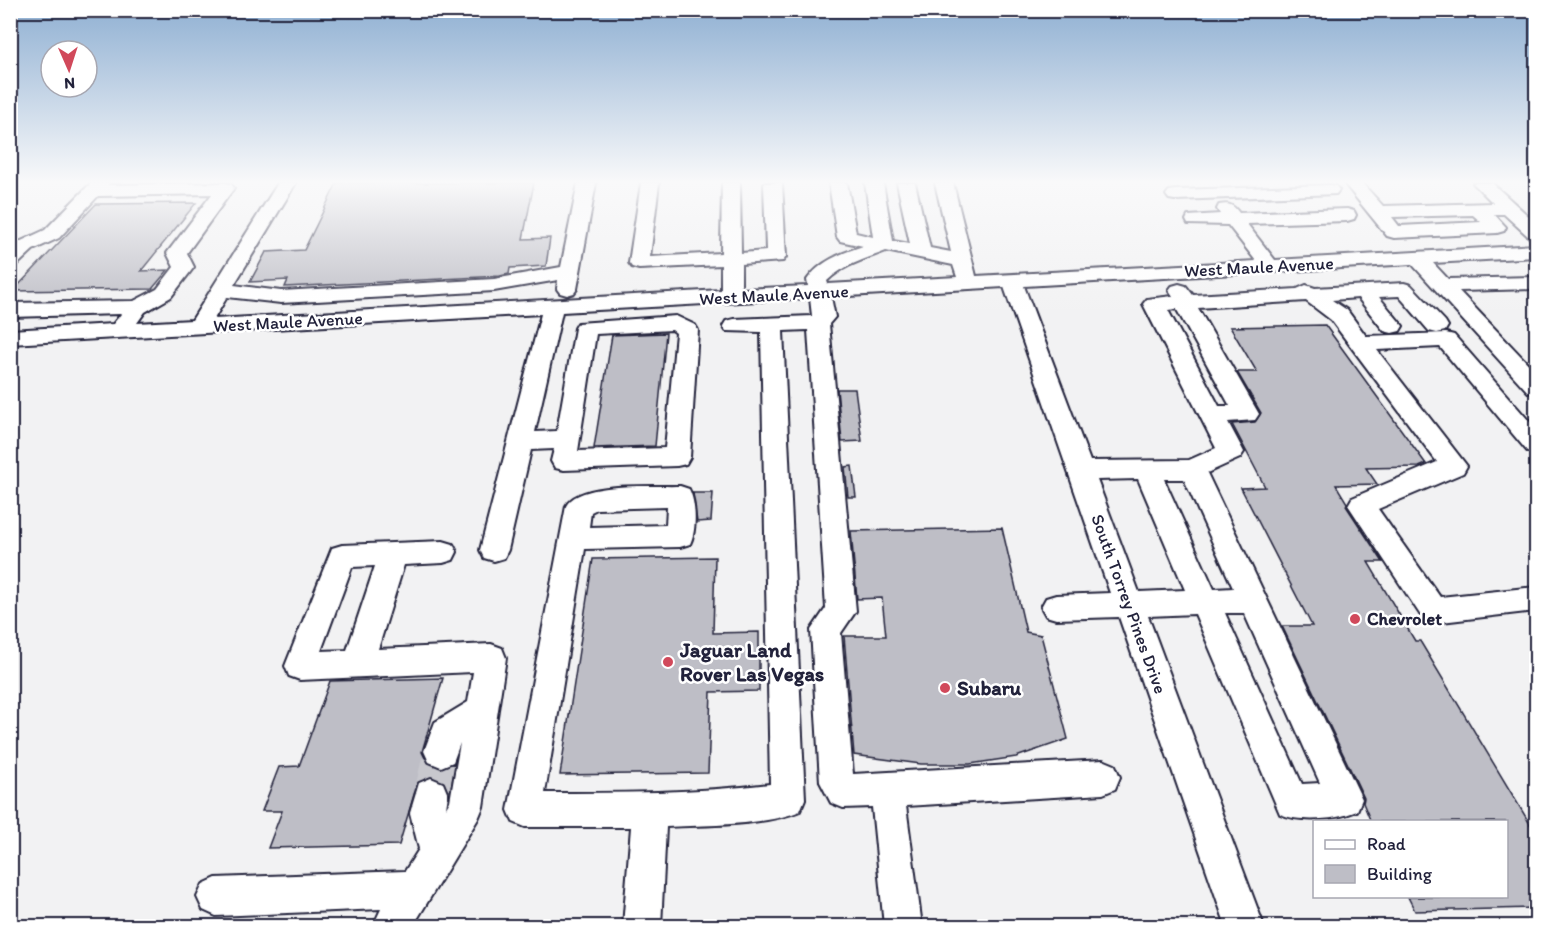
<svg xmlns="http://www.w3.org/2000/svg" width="1547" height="937" font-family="Itim,sans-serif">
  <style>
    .building { fill: #bebec6; stroke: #22223b; stroke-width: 1.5 }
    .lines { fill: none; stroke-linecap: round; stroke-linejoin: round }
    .minor-tunnel { stroke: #c8c8ce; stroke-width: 34; stroke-dasharray: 34 16; stroke-linecap: butt }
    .minor-casing { stroke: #22223b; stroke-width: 4 }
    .minor { fill: #fff; fill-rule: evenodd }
    .poi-dot { fill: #d1495b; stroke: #fff; stroke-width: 2 }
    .labels { text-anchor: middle; stroke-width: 5; stroke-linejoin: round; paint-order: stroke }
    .street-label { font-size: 18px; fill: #22223b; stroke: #fff }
    .poi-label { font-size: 18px; font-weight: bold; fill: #22223b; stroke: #fff; text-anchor: start }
    .near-poi-label { font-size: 21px; font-weight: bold; fill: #22223b; stroke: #fff; text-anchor: start }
  </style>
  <rect width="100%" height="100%" fill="#f2f2f3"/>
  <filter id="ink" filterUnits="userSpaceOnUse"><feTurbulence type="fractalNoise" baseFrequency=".0167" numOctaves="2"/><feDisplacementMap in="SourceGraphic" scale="12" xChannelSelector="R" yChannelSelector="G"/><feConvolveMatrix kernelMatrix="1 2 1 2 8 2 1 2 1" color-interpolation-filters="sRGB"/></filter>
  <g filter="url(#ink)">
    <path class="building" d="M 337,183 L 534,183 L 523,239 L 550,238 L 546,266 L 510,268 L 509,274 L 500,276 L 285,287 L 288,280 L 250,282 L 266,252 L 304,250 Z
      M 196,203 L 141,271 L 168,270 L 152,289 L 13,291 L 96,204 Z
      M 1325,325 L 1426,464 L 1419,467 L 1366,468 L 1377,484 L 1336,485 L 1347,503 L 1346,506 L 1383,562 L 1368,562 L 1415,641 L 1420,641 L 1536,834 L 1536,908 L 1415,911 L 1408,897 L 1506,897 L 1506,822 L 1371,822 L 1363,803 L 1364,798 L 1282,626 L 1312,626 L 1241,488 L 1265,487 L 1232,424 L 1255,422 L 1261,413 L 1237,372 L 1257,372 L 1230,327 Z
      M 666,333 L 655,446 L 594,448 L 612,335 Z
      M 837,389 L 855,389 L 862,441 L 842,442 Z
      M 852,466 L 856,497 L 848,497 L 845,467 Z
      M 693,493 L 713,493 L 711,521 L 697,522 Z
      M 1002,528 L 1026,632 L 1041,635 L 1068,739 L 1016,757 L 970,764 L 921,764 L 854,755 L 844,636 L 886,636 L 882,598 L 857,599 L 851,531 Z
      M 715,557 L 713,633 L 759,632 L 759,691 L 711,692 L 708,773 L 560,775 L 593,559 Z
      M 443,678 L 422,752 L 428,764 L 440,769 L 454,764 L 449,792 L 444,781 L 432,776 L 418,781 L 399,845 L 268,848 L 282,811 L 262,811 L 279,767 L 299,766 L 330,681 Z"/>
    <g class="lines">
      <path class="minor-tunnel" d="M 431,795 L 441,751"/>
      <g class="minor-casing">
        <path id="minor" d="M 91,183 L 110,183 L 108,185 L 225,183 L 231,184 L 234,188 L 187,253 L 194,267 L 191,271 L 171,297 L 145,312 L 137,323 L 192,320 L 278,183 L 296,183 L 234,285 L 281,291 L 494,279 L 561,267 L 578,183 L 596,183 L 577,289 L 574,293 L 567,295 L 560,293 L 557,289 L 558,280 L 494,291 L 281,303 L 227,297 L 214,319 L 721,290 L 721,265 L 639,269 L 632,267 L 629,263 L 641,183 L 659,183 L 650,257 L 721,253 L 722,183 L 740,183 L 741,253 L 766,251 L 764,183 L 782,183 L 786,257 L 783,261 L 741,264 L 741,289 L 808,286 L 807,280 C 820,261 842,253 863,246 L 840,241 L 837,237 L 829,183 L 847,183 L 856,233 L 873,237 L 865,183 L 883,183 L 893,241 L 910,244 L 897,183 L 915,183 L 930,248 L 951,252 L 935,183 L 953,183 L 976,276 L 1256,261 L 1228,225 L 1188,224 L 1186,220 L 1188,216 L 1220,214 L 1217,209 L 1219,205 C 1230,203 1233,205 1239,213 L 1347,209 L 1354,211 L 1356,215 L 1354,219 L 1347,221 L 1247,224 L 1275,260 L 1536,245 L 1536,257 L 1433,263 L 1448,279 L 1536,277 L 1536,289 L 1459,291 L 1536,372 L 1536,394 L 1528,392 L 1412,264 L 1024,286 L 1090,461 L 1189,460 L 1216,448 L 1143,304 L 1147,299 L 1173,296 L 1169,290 L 1172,286 L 1179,284 L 1186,286 L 1193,295 L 1297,289 L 1306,285 L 1315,288 L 1404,283 L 1411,285 L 1445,321 L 1448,326 L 1445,331 L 1437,333 L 1429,331 L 1399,296 L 1379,297 L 1403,326 L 1400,331 L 1392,333 L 1384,331 L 1358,298 L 1332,300 L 1347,310 L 1366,336 L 1446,333 L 1454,335 L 1536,429 L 1536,454 L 1527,451 L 1440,347 L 1377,350 L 1467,466 L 1463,473 L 1378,509 L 1440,597 L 1536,587 L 1536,611 L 1433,623 L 1423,619 L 1348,505 L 1352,498 L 1437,462 L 1331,320 L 1306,301 L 1198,308 L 1259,414 L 1255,420 L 1228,422 L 1244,452 L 1240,458 L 1207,473 L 1362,799 L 1357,811 C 1336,820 1301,823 1280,814 L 1195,614 L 1148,616 L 1264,926 L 1226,926 L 1119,617 L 1056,619 L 1046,616 L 1041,607 L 1046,598 L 1056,595 L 1110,593 L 1004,287 L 831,297 L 835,317 L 829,324 L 856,611 L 841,633 L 853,774 L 1103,760 L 1115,765 L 1120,777 L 1115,789 L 1103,794 L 906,806 L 922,926 L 884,926 L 872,807 L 843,808 L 831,803 L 820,782 L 811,630 L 826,608 L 808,330 L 783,331 L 805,799 L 800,811 C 765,826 706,825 666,827 L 661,926 L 623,926 L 631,827 L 525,827 L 513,822 L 508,810 L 566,506 C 579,481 653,487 680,486 L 689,489 C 696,502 697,530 690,544 L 680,547 L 585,549 L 545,793 C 621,793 695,793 770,784 L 761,332 L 726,331 L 723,326 L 726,321 L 734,319 L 812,316 L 810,298 L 562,312 L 535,432 L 557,431 L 575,328 L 578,323 L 676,316 L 695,325 L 698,330 L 690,457 L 686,464 L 677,466 L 564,470 L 555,468 L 551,461 L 554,449 L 531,450 L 508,550 L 504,558 L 494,561 L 484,558 L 480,550 L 541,314 L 10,344 L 10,330 L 113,324 L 121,314 L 10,317 L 10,303 L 134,301 L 157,289 L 174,267 L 167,253 L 212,194 L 98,196 L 59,238 L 33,250 L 17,265 L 10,267 L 10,250 L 19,242 L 45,230 ZM 886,251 L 953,265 L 957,277 L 828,284 L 827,281 C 843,265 866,259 886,251 ZM 1177,309 L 1177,310 L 1230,406 L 1219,406 L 1168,310 ZM 672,330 L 676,333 L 665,448 L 578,451 L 596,334 ZM 1138,479 L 1185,590 L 1139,592 L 1097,480 ZM 1164,479 L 1184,479 L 1233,588 L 1214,589 ZM 667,507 L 666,525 L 589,527 L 591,512 L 597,509 ZM 1225,613 L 1244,613 L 1320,783 L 1302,784 Z
          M 1344,183 L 1362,183 L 1383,206 L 1493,203 L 1473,183 L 1492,183 L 1536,223 L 1536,239 L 1529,237 L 1504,214 L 1494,214 L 1506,227 L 1504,231 L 1497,233 L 1394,238 L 1387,236 ZM 1473,215 L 1481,222 L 1399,226 L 1392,217 Z
          M 1330,185 L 1336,186 L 1339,190 L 1336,194 L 1175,200 L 1169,199 L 1166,195 L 1169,191 L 1175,190 Z
          M 443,541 L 453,544 L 457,552 L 453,560 L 443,563 L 404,565 L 378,649 L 491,644 L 502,648 L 506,658 L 483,807 L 478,819 L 413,926 L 373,926 L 381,909 L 216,916 L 203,910 L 197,897 L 203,884 L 216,878 L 405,871 L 419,849 L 410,813 L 419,783 L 431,778 L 443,783 L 448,795 L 446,808 L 450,801 L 460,743 L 453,762 L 441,767 L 429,762 L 424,751 L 435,722 L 468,702 L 473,672 L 300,680 L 289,676 L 285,666 L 332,548 L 342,545 ZM 375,566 L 347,650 L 321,651 L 352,567 Z"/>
      </g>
      <use href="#minor" class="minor"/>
    </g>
  </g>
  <linearGradient id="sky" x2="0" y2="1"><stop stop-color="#8eafd2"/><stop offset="0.58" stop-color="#f9f9fa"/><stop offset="1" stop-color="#f9f9fa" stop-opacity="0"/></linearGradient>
  <rect width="1547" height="314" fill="url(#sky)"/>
  <g class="poi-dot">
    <circle cx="1355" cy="619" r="6"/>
    <circle cx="668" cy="662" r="6"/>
    <circle cx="945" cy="688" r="6"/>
  </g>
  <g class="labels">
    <g class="street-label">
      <text transform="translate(1259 267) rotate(-3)" y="6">West Maule Avenue</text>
      <text transform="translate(774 295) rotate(-3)" y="6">West Maule Avenue</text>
      <text transform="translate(288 322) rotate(-3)" y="6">West Maule Avenue</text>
      <text transform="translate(1129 604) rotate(70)" y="6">South Torrey Pines Drive</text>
    </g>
    <g class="poi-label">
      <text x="1367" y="625">Chevrolet</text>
    </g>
    <g class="near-poi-label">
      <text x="680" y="657">Jaguar Land<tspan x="680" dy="24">Rover Las Vegas</tspan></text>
      <text x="957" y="695">Subaru</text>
    </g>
  </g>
  <rect width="1547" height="937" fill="none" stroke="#fff" stroke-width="36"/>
  <rect x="18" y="18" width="1511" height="901" fill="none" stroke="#22223b" stroke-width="2" filter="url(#ink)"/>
  <rect x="1313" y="820" width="195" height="78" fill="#ffffff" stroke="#a7a7b1" stroke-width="1.5"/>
  <rect x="1325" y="840" width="30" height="9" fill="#ffffff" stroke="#a7a7b1" stroke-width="1.5"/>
  <text x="1367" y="850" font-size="18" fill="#22223b">Road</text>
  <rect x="1325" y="865" width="30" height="18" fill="#bebec6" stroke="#a7a7b1" stroke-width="1.5"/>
  <text x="1367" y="880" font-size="18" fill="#22223b">Building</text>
  <g transform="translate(69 69) rotate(177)"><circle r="28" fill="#ffffff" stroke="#a7a7b1" stroke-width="1.5"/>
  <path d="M0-4.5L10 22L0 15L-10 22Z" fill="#d1495b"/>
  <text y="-9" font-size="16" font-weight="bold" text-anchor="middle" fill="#22223b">N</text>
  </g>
</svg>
